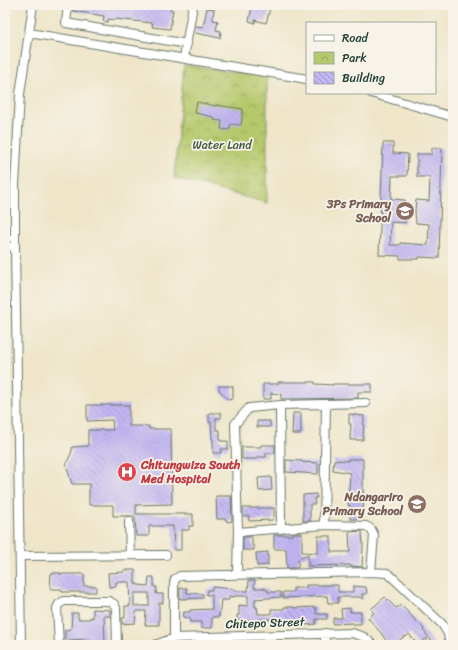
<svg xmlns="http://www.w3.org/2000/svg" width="458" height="650" font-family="Sriracha,sans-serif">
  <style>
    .park { fill: url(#park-crowns); stroke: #6a8250 }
    .building { fill: url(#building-back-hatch); fill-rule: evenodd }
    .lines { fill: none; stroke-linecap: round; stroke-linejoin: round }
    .minor-casing { stroke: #687868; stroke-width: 10 }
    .minor { stroke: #fff; stroke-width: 8 }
    .labels { text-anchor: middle; stroke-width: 3.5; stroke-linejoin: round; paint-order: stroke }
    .park-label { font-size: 12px; fill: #3d593f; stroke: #f7f3e8 }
    .education-label { font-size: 12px; font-weight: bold; fill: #785e54; stroke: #f7f3e8; text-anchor: end }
    .health-label { font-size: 12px; font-weight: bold; fill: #be3a42; stroke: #f7f3e8; text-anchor: start }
    .street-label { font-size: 12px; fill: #1f3d34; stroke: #f7f3e8 }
  </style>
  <defs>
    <pattern id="park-crowns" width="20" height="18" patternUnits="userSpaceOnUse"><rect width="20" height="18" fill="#b5c86b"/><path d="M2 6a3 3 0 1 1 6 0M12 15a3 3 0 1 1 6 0" fill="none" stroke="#93a459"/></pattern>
    <pattern id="building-back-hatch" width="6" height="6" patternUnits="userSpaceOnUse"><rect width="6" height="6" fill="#c2b6f3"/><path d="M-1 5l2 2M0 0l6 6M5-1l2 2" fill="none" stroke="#9d95c6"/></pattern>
  </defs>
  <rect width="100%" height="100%" fill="#f7f3e8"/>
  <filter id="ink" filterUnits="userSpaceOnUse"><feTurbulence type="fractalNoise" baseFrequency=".025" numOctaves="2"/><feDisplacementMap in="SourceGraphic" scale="8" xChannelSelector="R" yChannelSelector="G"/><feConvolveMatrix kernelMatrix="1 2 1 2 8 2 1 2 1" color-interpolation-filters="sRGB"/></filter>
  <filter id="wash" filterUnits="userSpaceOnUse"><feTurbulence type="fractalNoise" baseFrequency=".012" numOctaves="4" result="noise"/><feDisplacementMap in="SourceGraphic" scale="16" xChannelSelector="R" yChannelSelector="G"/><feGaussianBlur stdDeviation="0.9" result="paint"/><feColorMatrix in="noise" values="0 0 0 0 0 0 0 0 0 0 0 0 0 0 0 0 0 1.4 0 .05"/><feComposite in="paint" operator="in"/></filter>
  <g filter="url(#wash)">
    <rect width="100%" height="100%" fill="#efe6ca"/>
    <path class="park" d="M 184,65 L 267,76 L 267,203 L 174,178 Z"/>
    <g id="blocks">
      <path class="building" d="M 74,5 L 90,5 L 105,7 L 106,5 L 122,5 L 143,8 L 143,5 L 171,5 L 170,10 L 173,10 L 170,29 L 152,27 L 153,23 L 115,19 L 115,20 L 108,19 L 108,22 L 103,21 L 104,16 L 73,11 Z
        M 259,5 L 271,5 L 266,23 L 255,20 L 255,23 L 249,21 L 252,7 L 259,8 Z
        M 207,8 L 214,9 L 213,20 L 218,21 L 216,30 L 221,31 L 220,38 L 195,33 L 196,26 L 203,27 Z
        M 197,102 L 216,106 L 216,105 L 243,109 L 241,125 L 231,124 L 229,130 L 221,129 L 222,121 L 214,120 L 214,117 L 195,113 Z
        M 383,143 L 393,143 L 393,153 L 408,154 L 407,176 L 392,176 L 391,199 L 405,200 L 406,212 L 405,223 L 391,222 L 390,245 L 400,245 L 400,243 L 428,245 L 429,224 L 416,223 L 415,210 L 416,200 L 429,201 L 430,177 L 417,177 L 417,154 L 432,154 L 432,148 L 442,148 L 439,258 L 419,257 L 419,259 L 400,259 L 400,256 L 379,255 Z
        M 278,382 L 315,382 L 315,384 L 333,385 L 333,384 L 372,384 L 372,392 L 358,392 L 358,398 L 301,399 L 281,399 L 281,394 L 271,393 L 271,399 L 263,399 L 263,384 L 278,384 Z
        M 219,386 L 233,386 L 233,399 L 228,400 L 219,390 Z
        M 87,405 L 129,405 L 129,426 L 149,426 L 149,429 L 171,429 L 172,504 L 136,505 L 136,514 L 193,514 L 193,526 L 189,526 L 189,530 L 181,530 L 181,550 L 174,550 L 173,526 L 149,526 L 149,536 L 136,536 L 135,516 L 113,516 L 113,505 L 89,505 L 89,484 L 72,484 L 66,465 L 72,451 L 72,447 L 88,446 L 88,430 L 113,430 L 112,420 L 87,421 Z
        M 209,413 L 221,413 L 221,418 L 216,418 L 216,430 L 220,430 L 220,441 L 228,441 L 228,449 L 221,449 L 221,453 L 213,453 L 213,439 L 212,439 L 211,422 L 209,422 Z
        M 293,413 L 301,413 L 301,434 L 292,434 Z
        M 349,414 L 364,416 L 363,440 L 350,440 L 351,424 L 349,424 Z
        M 257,421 L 270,421 L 270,427 L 257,427 Z
        M 261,445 L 275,445 L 275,453 L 266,453 L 266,457 L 257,457 L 257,459 L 242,459 L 242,447 L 261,447 Z
        M 348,459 L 363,459 L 363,493 L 364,493 L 363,514 L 357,514 L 357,519 L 350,519 L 350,505 L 348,505 L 350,473 L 333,470 L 334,460 L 348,461 Z
        M 286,460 L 302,461 L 302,462 L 318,463 L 318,474 L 286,472 Z
        M 271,477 L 272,490 L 259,491 L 258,478 Z
        M 316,494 L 317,498 L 314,498 L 315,504 L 310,504 L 310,521 L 303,521 L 303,495 Z
        M 216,496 L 231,496 L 232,521 L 227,522 L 226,519 L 217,519 Z
        M 243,508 L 274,508 L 274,518 L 272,520 L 249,521 L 249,516 L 243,516 Z
        M 362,531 L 363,547 L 362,567 L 350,566 L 350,565 L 308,566 L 308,555 L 298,559 L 298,568 L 287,568 L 286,549 L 274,549 L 274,535 L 292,535 L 292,533 L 302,533 L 302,552 L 318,553 L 318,536 L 331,536 L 331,552 L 350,552 L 349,532 Z
        M 243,537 L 252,537 L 252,545 L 254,546 L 254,550 L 243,550 Z
        M 268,552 L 268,565 L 257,566 L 256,553 Z
        M 124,570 L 135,570 L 135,584 L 138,584 L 138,585 L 148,586 L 149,577 L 154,577 L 154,587 L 157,587 L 156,594 L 163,594 L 163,603 L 159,603 L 159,625 L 145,625 L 146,611 L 136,611 L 135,623 L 122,624 L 122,618 L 125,618 L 125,606 L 130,606 L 129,582 L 116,582 L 116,586 L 109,587 L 108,573 L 124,572 ZM 134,593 L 149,593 L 149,606 L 134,606 Z
        M 51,573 L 61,573 L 60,574 L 84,574 L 84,586 L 96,586 L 96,592 L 62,592 L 61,589 L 50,589 Z
        M 249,580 L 255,580 L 254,588 L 265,588 L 266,590 L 268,590 L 268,592 L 281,592 L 281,597 L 255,599 L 255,607 L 257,607 L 258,614 L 271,614 L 271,609 L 284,609 L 284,607 L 294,607 L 294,608 L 316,607 L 316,614 L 327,614 L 327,619 L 316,619 L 316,624 L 306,625 L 306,622 L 284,622 L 284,620 L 258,619 L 258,624 L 250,624 L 250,621 L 237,620 L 237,615 L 239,615 L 239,605 L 248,606 L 248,596 L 234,596 L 234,597 L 229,596 L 229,600 L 221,600 L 219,617 L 212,617 L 212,628 L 201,628 L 201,622 L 190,622 L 190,618 L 183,617 L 184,612 L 190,612 L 190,610 L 212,609 L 212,595 L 206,595 L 207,590 L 212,590 L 212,587 L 234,589 L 234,591 L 248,591 Z
        M 306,585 L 338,585 L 338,592 L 353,592 L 353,586 L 366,587 L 367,594 L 362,594 L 363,600 L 360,597 L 338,597 L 338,603 L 328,603 L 327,596 L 283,598 L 283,592 L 293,592 L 293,588 L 306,588 Z
        M 180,588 L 187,588 L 187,593 L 203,594 L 203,598 L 180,599 Z
        M 385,597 L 396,608 L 401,605 L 424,629 L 423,630 L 435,645 L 427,645 L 427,638 L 418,645 L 409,634 L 406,637 L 405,636 L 393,645 L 389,645 L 381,633 L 368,618 L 374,613 L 371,609 Z
        M 350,608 L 350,612 L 361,612 L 361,624 L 353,624 L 353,623 L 333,624 L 333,618 L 342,618 L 341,609 Z
        M 93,609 L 110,610 L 110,616 L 104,616 L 105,645 L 90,645 L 90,639 L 65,640 L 65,630 L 71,629 L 72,613 L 78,613 L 78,619 L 90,619 L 90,617 L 93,618 Z"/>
    </g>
  </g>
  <g filter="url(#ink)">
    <use href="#blocks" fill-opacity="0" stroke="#687868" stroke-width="1"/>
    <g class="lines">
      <g class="minor-casing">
        <path id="minor" d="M 68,5 L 66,23 L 187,44
          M 29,33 L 307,79
          M 184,58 L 193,5
          M 371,93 L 453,117
          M 5,247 L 15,246
          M 280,405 L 281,529
          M 129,521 L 130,555
          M 324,525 L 326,404
          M 238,532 L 324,525 L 366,526 L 371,529 L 374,535 L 371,572
          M 20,556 L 166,555
          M 237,574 L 238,532 L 235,424 L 249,408 L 280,405 L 366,403
          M 325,633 L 325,645
          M 174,638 L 174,583 L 175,579 L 180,576 L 371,572 L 387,573 L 391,576 L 442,624 L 448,634 L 450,645
          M 21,645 L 15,246 L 15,186 L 20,94 L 33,5
          M 59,645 L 57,608 L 59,604 L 64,601 L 109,601 L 114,604 L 116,608 L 117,645
          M 155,645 L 174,638 L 352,633 L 364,637 L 373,645"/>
      </g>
      <use href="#minor" class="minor"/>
    </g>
  </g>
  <defs>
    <g id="school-disc" transform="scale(1)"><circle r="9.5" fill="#8d6e63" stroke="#f7f3e8"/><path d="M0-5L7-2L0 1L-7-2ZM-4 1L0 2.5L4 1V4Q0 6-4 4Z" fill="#fff"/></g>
    <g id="hospital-disc" transform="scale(1)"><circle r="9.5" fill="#e0444e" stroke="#f7f3e8"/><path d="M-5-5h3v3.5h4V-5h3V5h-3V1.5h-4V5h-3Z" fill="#fff"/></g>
  </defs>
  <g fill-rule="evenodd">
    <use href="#school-disc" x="405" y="211"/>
    <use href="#hospital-disc" x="127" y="472"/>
    <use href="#school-disc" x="417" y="504"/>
  </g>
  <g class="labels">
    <g class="park-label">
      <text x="222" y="149">Water Land</text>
    </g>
    <g class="education-label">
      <text x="391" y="208">3Ps Primary<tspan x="391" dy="14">School</tspan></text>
      <text x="403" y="501">Ndangariro<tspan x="403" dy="14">Primary School</tspan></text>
    </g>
    <g class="health-label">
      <text x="141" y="469">Chitungwiza South<tspan x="141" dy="14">Med Hospital</tspan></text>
    </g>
    <g class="street-label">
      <text transform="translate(265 623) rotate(-2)" y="4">Chitepo Street</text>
    </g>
  </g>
  <rect width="458" height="650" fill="none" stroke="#f7f3e8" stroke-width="20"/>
  <rect x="306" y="22" width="130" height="72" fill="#f7f3e8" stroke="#a1aaa0"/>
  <rect x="314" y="35" width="20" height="6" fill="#ffffff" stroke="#a1aaa0"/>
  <text x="342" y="42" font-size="12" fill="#1f3d34">Road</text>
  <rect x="314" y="52" width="20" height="12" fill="url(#park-crowns)" stroke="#a1aaa0"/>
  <text x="342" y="62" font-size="12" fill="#1f3d34">Park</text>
  <rect x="314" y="72" width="20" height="12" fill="url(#building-back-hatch)" stroke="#a1aaa0"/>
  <text x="342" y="82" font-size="12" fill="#1f3d34">Building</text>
</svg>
